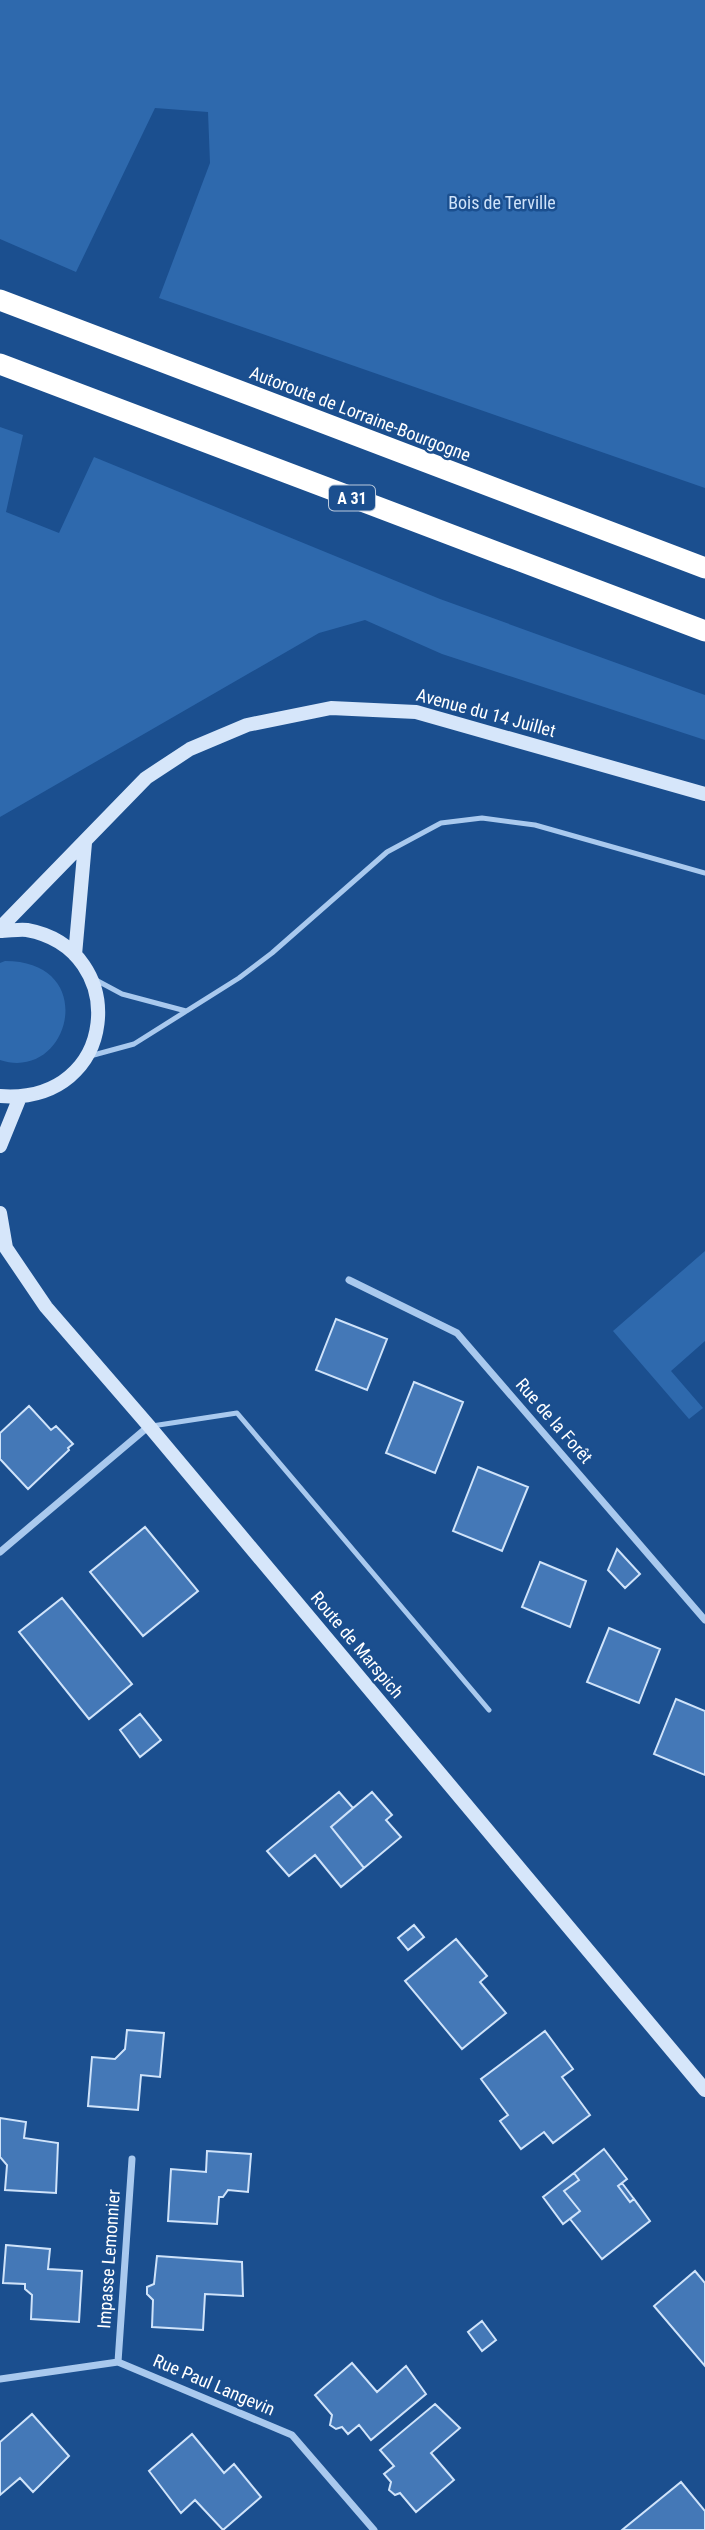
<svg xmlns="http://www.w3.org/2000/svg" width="705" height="2530" font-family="'Roboto Condensed',sans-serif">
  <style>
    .green { fill: #2e69ad }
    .building { fill: #4478b7; stroke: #cfe3fa; stroke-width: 2 }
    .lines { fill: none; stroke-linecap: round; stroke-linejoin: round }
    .service { stroke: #a9c9ee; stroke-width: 5 }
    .minor { stroke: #a9c9ee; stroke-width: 7 }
    .secondary { stroke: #d6e6fa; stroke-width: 14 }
    .motorway { stroke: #fff; stroke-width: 21 }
    .labels { text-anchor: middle; stroke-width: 5; stroke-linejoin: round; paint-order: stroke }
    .shield { fill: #1b4f8f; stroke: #bbcadd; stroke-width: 2 }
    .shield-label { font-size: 16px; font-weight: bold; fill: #fff }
    .park-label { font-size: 18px; fill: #cfe3fa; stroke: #1b4f8f }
    .street-label { font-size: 18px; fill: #fff; stroke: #1b4f8f }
  </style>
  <rect width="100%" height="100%" fill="#1b4f8f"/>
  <path class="green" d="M 0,0 L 705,0 L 705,488 L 159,298 L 210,163 L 208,112 L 155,108 L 76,272 L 0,239 Z
    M 0,427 L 23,435 L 6,512 L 59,533 L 94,457 L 440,599 L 705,695 L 705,740 L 442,654 L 365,620 L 319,633 L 0,817 Z
    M 5,961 C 101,961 70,1083 0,1060 L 0,963 Z
    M 705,1251 L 705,1341 L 671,1371 L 703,1408 L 689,1419 L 613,1331 Z"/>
  <path class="building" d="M 336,1319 L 387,1339 L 367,1390 L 316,1370 Z
    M 414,1382 L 463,1402 L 435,1473 L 386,1453 Z
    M 29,1406 L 51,1430 L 56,1426 L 73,1444 L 68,1448 L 69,1450 L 28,1489 L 0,1459 L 0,1433 Z
    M 478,1467 L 528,1487 L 502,1551 L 453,1531 Z
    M 145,1527 L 198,1591 L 143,1636 L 90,1572 Z
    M 617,1549 L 640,1574 L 625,1588 L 608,1570 Z
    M 540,1562 L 586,1581 L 570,1627 L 522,1607 Z
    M 62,1598 L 132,1684 L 89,1719 L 19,1632 Z
    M 609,1628 L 660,1649 L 639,1703 L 587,1682 Z
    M 676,1699 L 705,1711 L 705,1775 L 654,1754 Z
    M 140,1714 L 161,1740 L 140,1757 L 120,1730 Z
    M 339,1792 L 353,1808 L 331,1827 L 364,1868 L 341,1887 L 315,1855 L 289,1876 L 267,1851 Z
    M 372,1792 L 392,1815 L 386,1820 L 401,1837 L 364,1868 L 331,1827 Z
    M 414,1925 L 424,1937 L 408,1950 L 398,1938 Z
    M 456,1939 L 487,1976 L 480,1982 L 506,2013 L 462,2049 L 405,1981 Z
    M 127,2030 L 164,2033 L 160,2077 L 141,2075 L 138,2110 L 88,2106 L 92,2057 L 115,2059 L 125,2049 Z
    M 545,2031 L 573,2069 L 562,2077 L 590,2115 L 553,2143 L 544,2132 L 521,2149 L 500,2121 L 508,2115 L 481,2079 Z
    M 0,2118 L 26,2122 L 24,2138 L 58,2143 L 56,2193 L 5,2190 L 7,2165 L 0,2157 Z
    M 604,2149 L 627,2179 L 618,2186 L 630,2202 L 634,2199 L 650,2221 L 602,2259 L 570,2219 L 580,2211 L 564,2191 L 579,2180 L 574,2173 Z
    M 207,2151 L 251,2154 L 248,2192 L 228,2190 L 223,2197 L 219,2197 L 217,2224 L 168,2221 L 171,2169 L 206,2172 Z
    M 574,2173 L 579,2180 L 564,2191 L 580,2211 L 563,2224 L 543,2197 Z
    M 622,2183 L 634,2199 L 630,2202 L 618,2186 Z
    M 6,2245 L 50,2249 L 48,2269 L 82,2271 L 79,2322 L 31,2319 L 32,2295 L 25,2289 L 25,2284 L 3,2283 Z
    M 157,2256 L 242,2262 L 243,2296 L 205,2294 L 203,2330 L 152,2327 L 153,2300 L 147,2294 L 147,2287 L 154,2284 Z
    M 695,2271 L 705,2283 L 705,2366 L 654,2306 Z
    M 482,2321 L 496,2340 L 482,2351 L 468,2332 Z
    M 352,2363 L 377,2392 L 406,2366 L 426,2394 L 371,2440 L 359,2425 L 348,2434 L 342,2427 L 336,2429 L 330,2425 L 332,2415 L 315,2395 Z
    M 435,2404 L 460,2428 L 431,2453 L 454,2480 L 416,2512 L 400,2493 L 395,2495 L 389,2490 L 391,2482 L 384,2474 L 394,2466 L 380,2450 Z
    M 32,2414 L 69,2456 L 33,2492 L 20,2478 L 0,2495 L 0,2442 Z
    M 192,2434 L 224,2473 L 234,2464 L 261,2497 L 223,2530 L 195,2500 L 181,2513 L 149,2471 Z
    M 681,2482 L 705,2511 L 705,2530 L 622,2530 Z"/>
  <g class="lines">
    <path class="service" d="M 94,979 L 122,994 L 186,1011
      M 90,1056 L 134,1044 L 239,978 L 272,953 L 387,852 L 441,823 L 482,818 L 535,825 L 705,873
      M 152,1426 L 237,1413 L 489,1710"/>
    <path class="minor" d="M 349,1280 L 457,1333 L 705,1620
      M 0,1552 L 149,1426
      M 118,2362 L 132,2159
      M 0,2379 L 118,2362 L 292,2435 L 374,2530"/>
    <path class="secondary" d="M 0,928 L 146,778 L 190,749 L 247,725 L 331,708 L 416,712 L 705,794
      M 0,931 C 9,931 19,929 27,930 C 131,949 120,1105 0,1096
      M 75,955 L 85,843
      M 0,1146 L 20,1097
      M 0,1213 L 6,1248 L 46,1307 L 149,1426 L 705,2090"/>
    <path class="motorway" d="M 0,300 L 705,568
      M 0,364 L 705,631"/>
  </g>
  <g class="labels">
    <rect class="shield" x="329" y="485.5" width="46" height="25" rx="5"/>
    <g class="shield-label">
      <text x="352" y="504">A 31</text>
    </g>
    <g class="park-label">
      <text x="502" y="209">Bois de Terville</text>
    </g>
    <g class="street-label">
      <text transform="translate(360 414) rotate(21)" y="6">Autoroute de Lorraine-Bourgogne</text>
      <text transform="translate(486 713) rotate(15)" y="6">Avenue du 14 Juillet</text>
      <text transform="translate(554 1421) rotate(49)" y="6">Rue de la Forêt</text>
      <text transform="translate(357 1645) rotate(50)" y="6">Route de Marspich</text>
      <text transform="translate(109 2259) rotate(-86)" y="6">Impasse Lemonnier</text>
      <text transform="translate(214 2385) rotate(23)" y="6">Rue Paul Langevin</text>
    </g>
  </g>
</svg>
